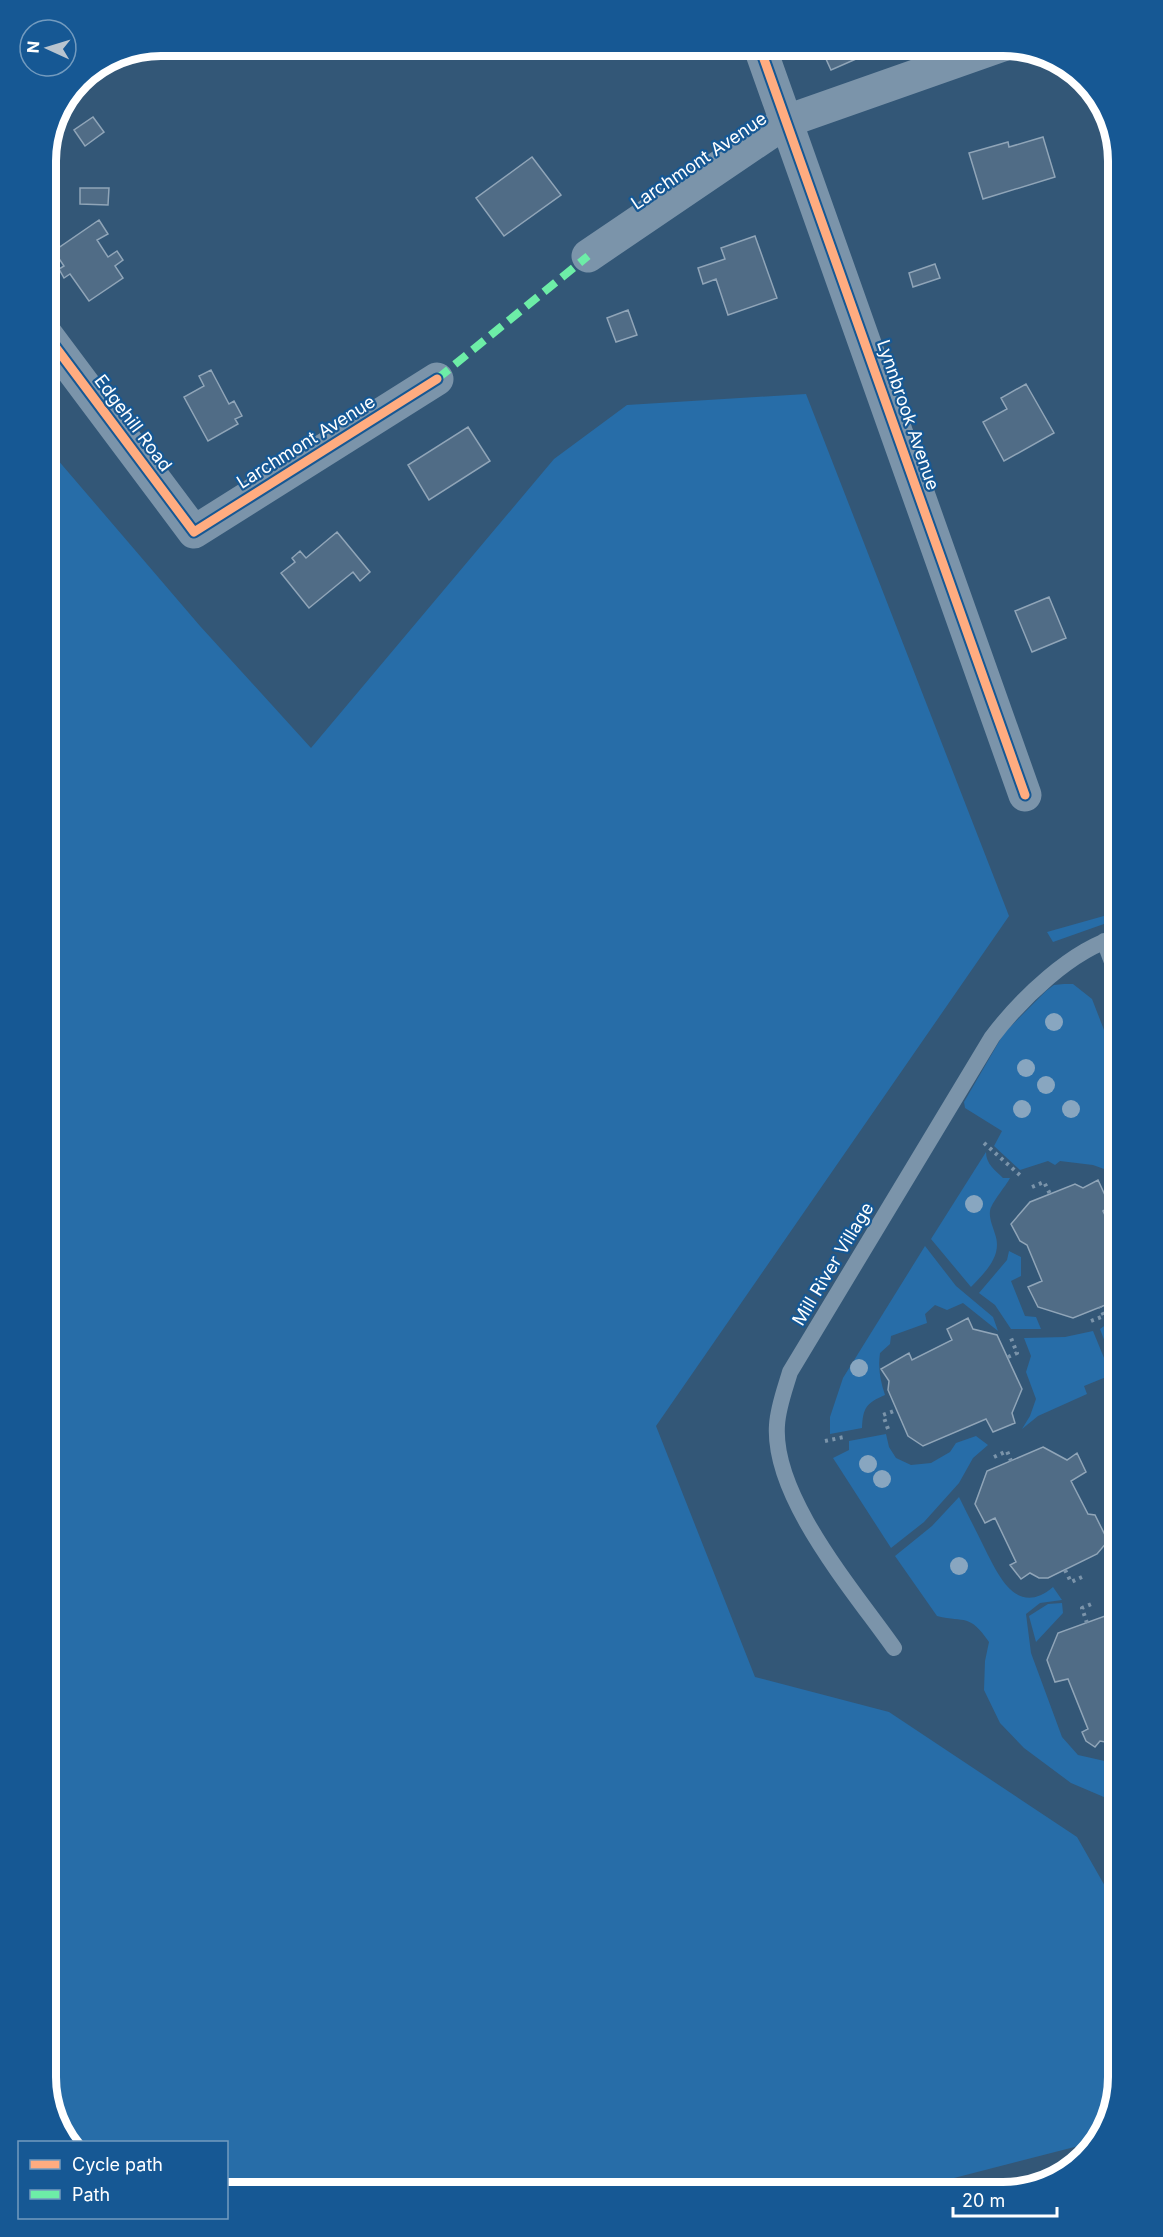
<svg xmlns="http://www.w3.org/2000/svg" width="1163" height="2237" font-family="Inter,sans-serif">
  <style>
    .green { fill: #276da8 }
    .building { fill: #506c86; stroke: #90a5b8; stroke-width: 1.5 }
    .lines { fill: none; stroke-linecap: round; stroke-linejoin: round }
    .path { stroke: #7b94aa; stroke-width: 4; stroke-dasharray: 3 4.5; stroke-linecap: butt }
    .lane { stroke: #7b94aa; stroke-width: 16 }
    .street { stroke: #7b94aa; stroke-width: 33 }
    .quiet { stroke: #6deda7; stroke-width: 8; stroke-dasharray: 15 8; stroke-linecap: butt }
    .cycleway-casing { stroke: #165894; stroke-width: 13 }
    .cycleway { stroke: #ffac80; stroke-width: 9 }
    .tree { fill: #88a6c0 }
    .labels { text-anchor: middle; stroke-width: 4.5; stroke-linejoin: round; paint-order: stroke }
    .street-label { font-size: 18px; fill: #fff; stroke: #165894 }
    .rim { fill: none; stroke: #fff; stroke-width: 8 }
  </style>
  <rect width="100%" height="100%" fill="#335777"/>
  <path class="green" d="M 806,394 L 1009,916 L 656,1426 L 755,1677 L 889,1712 L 1077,1837 L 1118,1909 L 1118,2077 L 1098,2141 L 923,2186 L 922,2192 L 227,2192 L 226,2142 L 72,2142 L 54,2121 L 45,2076 L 45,445 L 200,626 L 311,748 L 554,459 L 627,405 Z
    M 1118,912 L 1118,919 L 1053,942 L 1047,932 Z
    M 1064,984 L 1073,984 L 1092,999 L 1118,1066 L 1118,1205 L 1117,1192 L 1107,1170 L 1093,1165 L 1060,1161 L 1055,1165 L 1048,1161 L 1020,1170 L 994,1146 L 1002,1131 L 965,1108 L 964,1102 L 1004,1033 L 1046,991 L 1054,985 Z
    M 986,1152 C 986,1164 995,1170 1003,1178 L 1010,1178 C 1006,1186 991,1203 990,1211 C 989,1219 993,1227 995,1234 C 1003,1256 985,1272 971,1287 L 931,1239 Z
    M 925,1246 L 956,1286 L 993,1317 L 998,1331 L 963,1303 L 947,1310 L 935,1305 L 925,1314 L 927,1323 L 891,1336 L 890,1344 L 880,1353 C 878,1368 880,1380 885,1395 C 866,1403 863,1408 862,1428 L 830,1434 L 830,1417 L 843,1378 Z
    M 1009,1251 L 1021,1257 L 1021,1276 L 1011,1281 L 1025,1316 L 1036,1317 L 1041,1329 L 1011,1329 L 995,1305 L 979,1293 L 1007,1260 Z
    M 1118,1316 L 1118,1371 L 1116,1371 L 1100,1329 Z
    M 1093,1331 L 1111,1375 L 1084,1386 L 1087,1394 L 1038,1416 L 1022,1429 L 1030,1416 L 1036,1399 L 1026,1372 L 1031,1356 L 1024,1338 L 1065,1337 Z
    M 886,1434 L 889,1447 L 896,1458 L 911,1465 L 931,1463 L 950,1452 L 956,1443 L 976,1436 L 988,1445 L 973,1458 L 959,1483 L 924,1522 L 891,1548 L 833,1458 L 849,1450 L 849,1441 Z
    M 959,1497 C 967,1514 976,1530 984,1547 C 998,1575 1017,1618 1053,1587 L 1062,1600 L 1040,1603 L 1026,1614 L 1031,1653 L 1062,1737 L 1078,1755 L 1118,1764 L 1118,1803 L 1071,1783 L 1024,1748 L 1000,1723 L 984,1690 L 985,1661 L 989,1642 C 969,1613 966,1623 937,1616 L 895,1556 L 932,1526 Z
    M 1062,1603 L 1063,1613 L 1036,1642 L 1029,1616 L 1048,1604 Z"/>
  <path class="building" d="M 826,45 L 880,45 L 881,48 L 831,70 L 821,48 Z
    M 93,117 L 104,132 L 85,146 L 74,130 Z
    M 54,134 L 60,142 L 46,153 Z
    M 1043,137 L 1055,177 L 983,199 L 969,153 L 1008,142 L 1009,147 Z
    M 532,157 L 561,195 L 504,236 L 476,198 Z
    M 80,188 L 109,188 L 108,205 L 80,204 Z
    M 99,220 L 108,234 L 97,240 L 108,257 L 117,251 L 123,260 L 115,266 L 123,278 L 89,301 L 70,274 L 64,278 L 59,269 L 64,266 L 54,251 Z
    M 755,236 L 777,298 L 728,315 L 716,279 L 703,284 L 698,268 L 725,259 L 721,248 Z
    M 935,264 L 940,278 L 913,287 L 909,273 Z
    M 628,310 L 637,335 L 616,342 L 607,318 Z
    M 211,370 L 229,404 L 234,401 L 242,416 L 235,419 L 238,424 L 208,441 L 184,397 L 204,386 L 199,376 Z
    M 1026,384 L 1054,433 L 1004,461 L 983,422 L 1007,409 L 1001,398 Z
    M 468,427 L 490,461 L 429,500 L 408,465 Z
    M 337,532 L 370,572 L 360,581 L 353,572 L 309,608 L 281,573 L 295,562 L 292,558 L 300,551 L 306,558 Z
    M 1049,597 L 1066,638 L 1032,652 L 1015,611 Z
    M 1098,1180 L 1110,1206 L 1103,1211 L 1118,1242 L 1118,1300 L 1073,1318 L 1038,1307 L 1028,1287 L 1042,1281 L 1027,1245 L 1020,1241 L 1011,1224 L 1030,1202 L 1075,1184 L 1083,1188 Z
    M 968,1318 L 973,1329 L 997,1335 L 1022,1389 L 1012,1413 L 1015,1423 L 993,1432 L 986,1419 L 923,1446 L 908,1436 L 888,1390 L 889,1381 L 881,1369 L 909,1353 L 912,1360 L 952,1340 L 947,1329 Z
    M 1043,1447 L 1067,1460 L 1077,1453 L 1086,1472 L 1071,1481 L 1088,1514 L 1095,1515 L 1108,1541 L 1097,1554 L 1048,1578 L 1039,1578 L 1030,1573 L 1021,1579 L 1010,1565 L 1016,1562 L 995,1518 L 985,1523 L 975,1504 L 987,1471 Z
    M 1116,1612 L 1118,1613 L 1118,1740 L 1111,1743 L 1100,1741 L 1095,1747 L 1086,1741 L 1082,1732 L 1088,1729 L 1068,1679 L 1055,1682 L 1047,1660 L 1058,1633 Z"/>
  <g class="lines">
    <path class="path" d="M 984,1143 L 1022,1177
      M 1032,1187 L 1044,1182 L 1050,1194
      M 1091,1321 L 1104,1316 L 1100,1307
      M 1008,1357 L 1017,1353 L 1011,1338
      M 888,1429 L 883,1415 L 897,1410
      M 825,1441 L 844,1437
      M 994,1457 L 1007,1451 L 1011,1461
      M 1065,1570 L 1071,1582 L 1082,1577
      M 1087,1623 L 1082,1608 L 1094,1603"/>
    <path class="lane" d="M 1104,941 L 1118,978
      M 894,1648 C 854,1591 772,1497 777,1425 C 778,1407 785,1389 790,1372 L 992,1037 C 1020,1000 1072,949 1118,937"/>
    <path class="street" d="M 759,45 L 1025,795
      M 588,256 L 787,121 L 1003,45
      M 45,333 L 194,532 L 437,379"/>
    <path class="quiet" d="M 437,379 L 588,256"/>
    <g class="cycleway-casing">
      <path id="cycleway" d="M 759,45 L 1025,795
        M 45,333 L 194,532 L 437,379"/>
    </g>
    <use href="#cycleway" class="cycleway"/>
  </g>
  <g class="tree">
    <circle cx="1054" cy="1022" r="9"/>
    <circle cx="1026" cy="1068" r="9"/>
    <circle cx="1046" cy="1085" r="9"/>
    <circle cx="1022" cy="1109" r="9"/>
    <circle cx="1071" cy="1109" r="9"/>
    <circle cx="974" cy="1204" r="9"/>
    <circle cx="859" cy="1368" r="9"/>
    <circle cx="868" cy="1464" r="9"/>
    <circle cx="882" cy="1479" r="9"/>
    <circle cx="959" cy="1566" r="9"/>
  </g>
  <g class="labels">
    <g class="street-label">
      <text transform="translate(699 161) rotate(-34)" y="6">Larchmont Avenue</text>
      <text transform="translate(908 415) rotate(71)" y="6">Lynnbrook Avenue</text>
      <text transform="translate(133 423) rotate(53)" y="6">Edgehill Road</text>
      <text transform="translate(306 442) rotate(-32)" y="6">Larchmont Avenue</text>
      <text transform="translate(833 1264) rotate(-59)" y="6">Mill River Village</text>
    </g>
  </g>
  <path d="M0 0H1163V2237H0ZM161 56H1003A105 105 0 0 1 1108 161V2077A105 105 0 0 1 1003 2182H161A105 105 0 0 1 56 2077V161A105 105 0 0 1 161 56Z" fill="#165894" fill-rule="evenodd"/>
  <path class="rim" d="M161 56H1003A105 105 0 0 1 1108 161V2077A105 105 0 0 1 1003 2182H161A105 105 0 0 1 56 2077V161A105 105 0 0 1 161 56Z"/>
  <rect x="18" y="2141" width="210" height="78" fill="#165894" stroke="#739bbf" stroke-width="1.5"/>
  <rect x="30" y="2160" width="30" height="9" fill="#ffac80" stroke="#739bbf" stroke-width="1.5"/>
  <text x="72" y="2171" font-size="18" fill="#ffffff">Cycle path</text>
  <rect x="30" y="2190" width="30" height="9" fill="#6deda7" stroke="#739bbf" stroke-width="1.5"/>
  <text x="72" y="2201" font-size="18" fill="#ffffff">Path</text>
  <g transform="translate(48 48) rotate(274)"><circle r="28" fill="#165894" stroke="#739bbf" stroke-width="1.5"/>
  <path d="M0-4.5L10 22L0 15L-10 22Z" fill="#b8c4cf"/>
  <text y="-9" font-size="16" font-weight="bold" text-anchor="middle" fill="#ffffff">N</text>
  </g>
  <path d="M953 2207v9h104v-9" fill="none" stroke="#ffffff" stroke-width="3"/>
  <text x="962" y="2207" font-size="18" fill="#ffffff" stroke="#165894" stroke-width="4.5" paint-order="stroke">20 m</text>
</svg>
